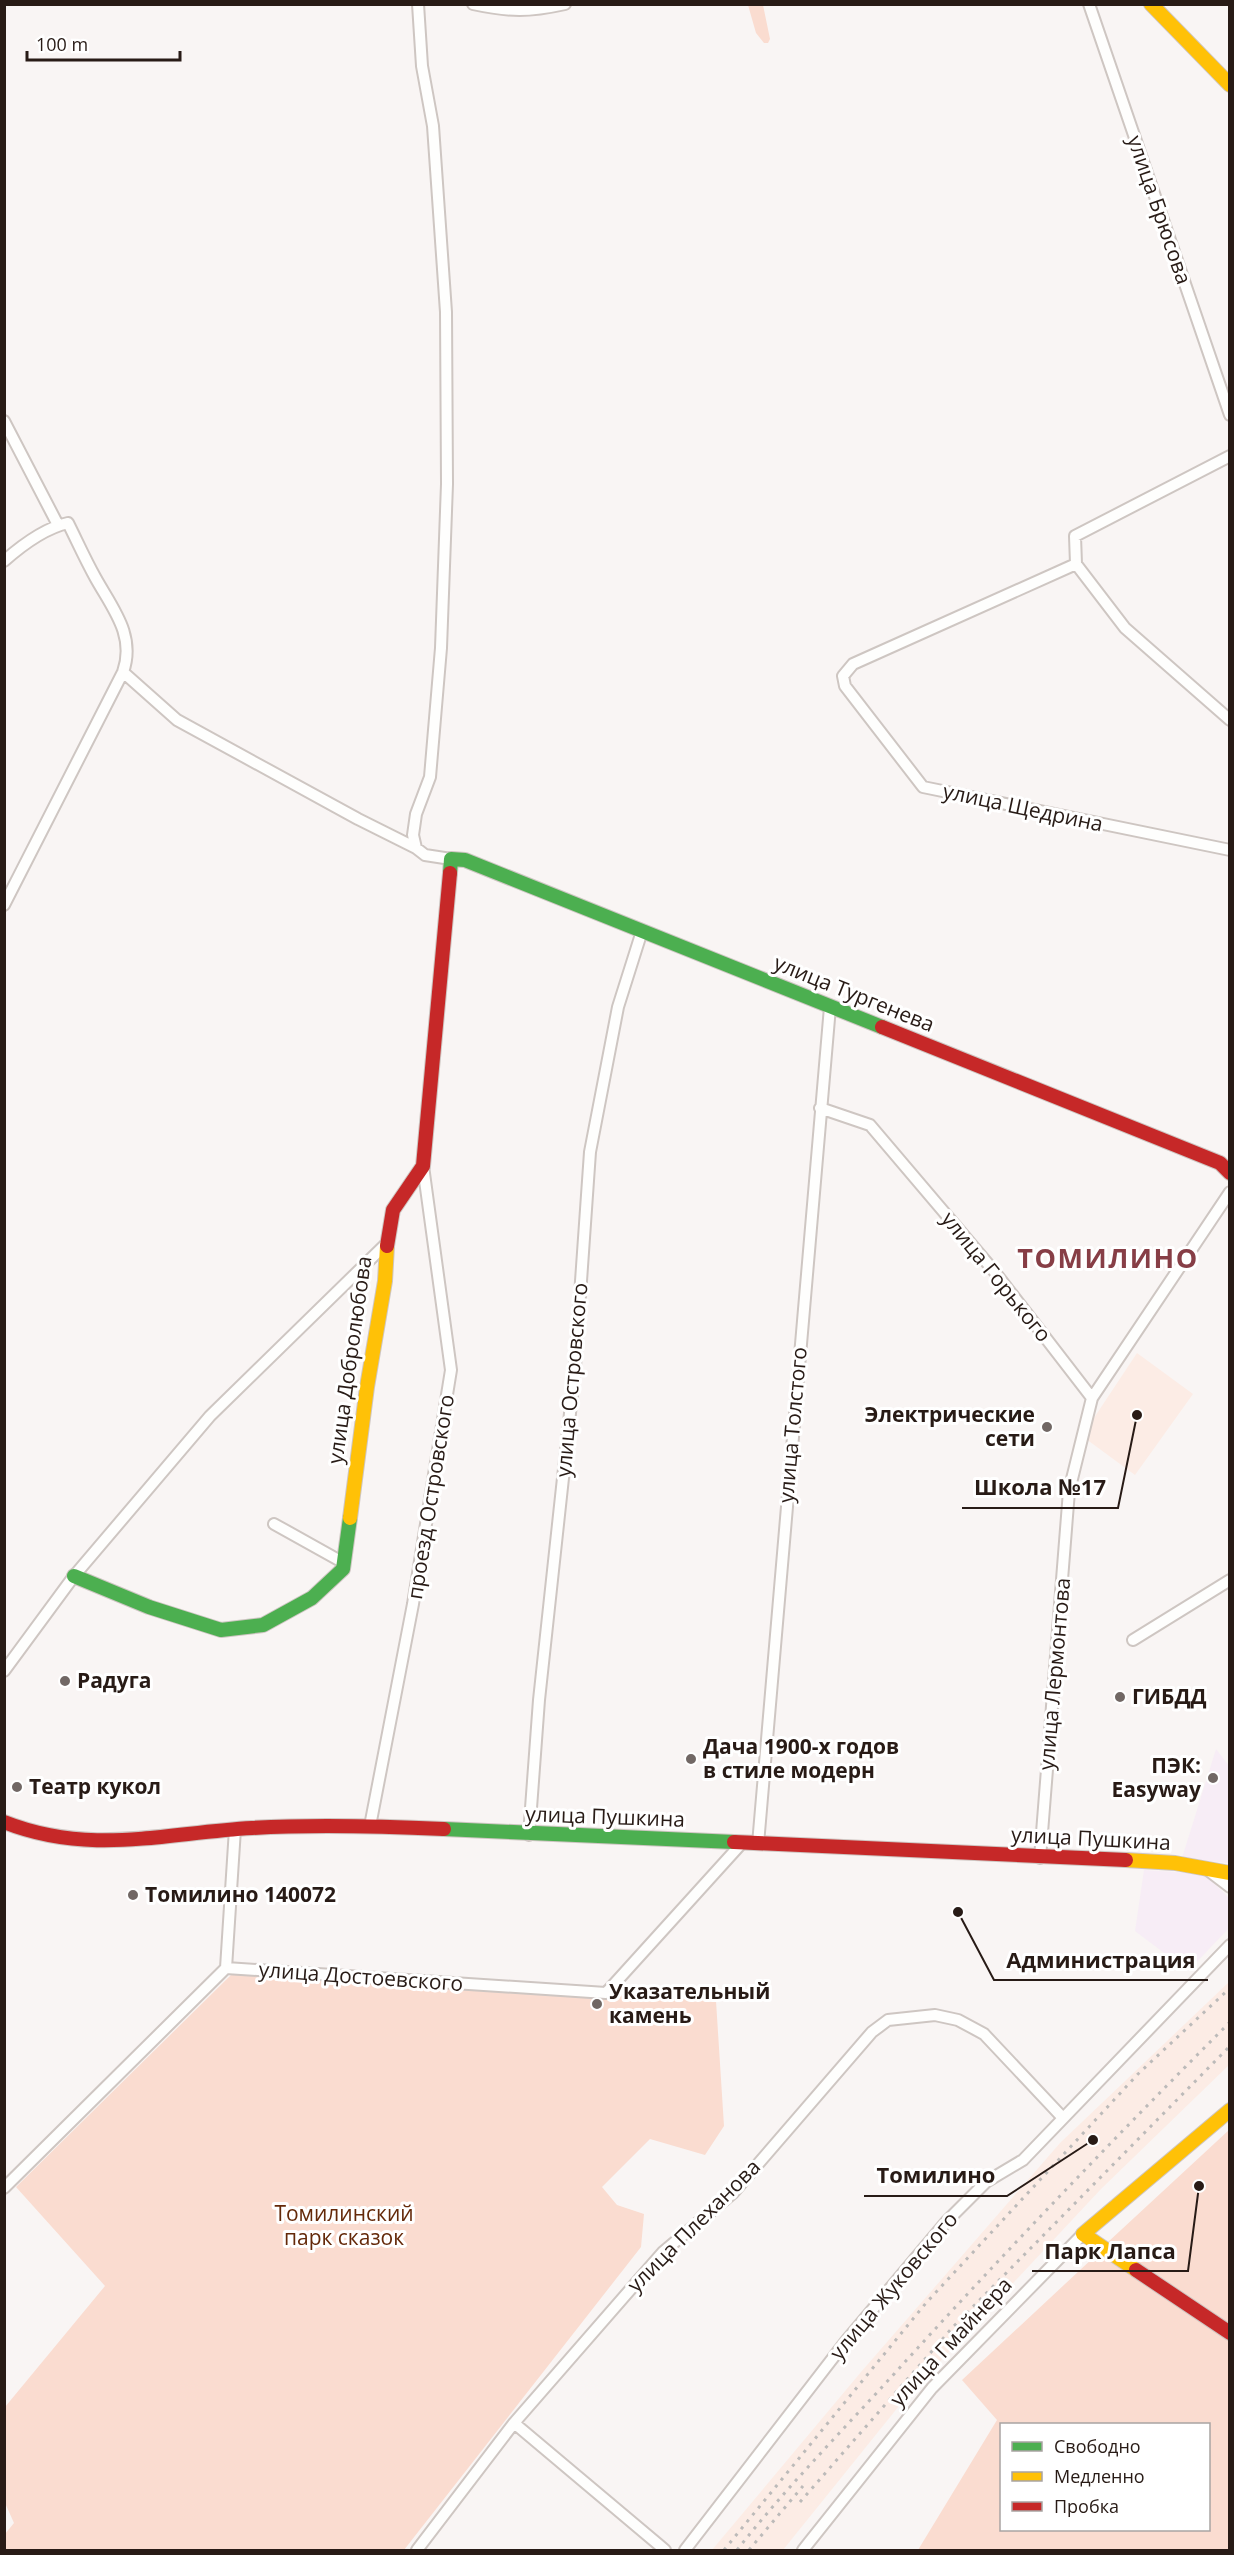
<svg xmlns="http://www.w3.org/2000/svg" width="1234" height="2555" font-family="'Open Sans',sans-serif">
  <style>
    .commercial { fill: #f7edf6 }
    .built { fill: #fcece5 }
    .green { fill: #fadcd0; fill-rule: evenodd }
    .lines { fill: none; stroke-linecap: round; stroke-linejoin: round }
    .street-casing { stroke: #cec6c2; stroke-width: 14 }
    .fast-casing { stroke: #cec6c2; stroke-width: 16 }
    .slow-casing { stroke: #cec6c2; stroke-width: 16 }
    .jam-casing { stroke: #cec6c2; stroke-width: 16 }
    .street { stroke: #fefefd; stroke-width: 10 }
    .fast { stroke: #4caf50; stroke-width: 14 }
    .slow { stroke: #ffc107; stroke-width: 14 }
    .jam { stroke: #c62828; stroke-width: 14 }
    .rail { stroke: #bcbab9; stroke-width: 3; stroke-dasharray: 3 6; stroke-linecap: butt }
    .poi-dot { fill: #716764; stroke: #fff; stroke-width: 2 }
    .labels { text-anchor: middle; stroke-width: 6; stroke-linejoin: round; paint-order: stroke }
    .street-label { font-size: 21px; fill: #281b16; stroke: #fff }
    .poi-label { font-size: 21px; font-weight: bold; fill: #281b16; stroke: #fff; text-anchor: start }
    .park-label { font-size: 21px; fill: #642909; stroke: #fff }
    .district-label { font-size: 27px; font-weight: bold; letter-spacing: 1.5px; fill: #873e46; stroke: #fff }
    .leader { fill: none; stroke: #281b16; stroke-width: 2 }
    .callout-dot { fill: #281b16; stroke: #fff; stroke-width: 2 }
    .callout-label { font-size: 22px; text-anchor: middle; font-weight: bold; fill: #281b16; stroke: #fff; stroke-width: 6; stroke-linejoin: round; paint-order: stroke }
  </style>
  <rect width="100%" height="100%" fill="#f9f5f4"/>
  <path class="commercial" d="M 1216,1749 L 1229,1766 L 1228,1863 L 1182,1858 Z
    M 1144,1870 L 1205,1874 L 1229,1898 L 1229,1928 L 1188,1971 L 1135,1931 Z"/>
  <path class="built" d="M 1137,1353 L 1193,1394 L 1135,1475 L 1082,1436 Z
    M 1229,1982 L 1229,2065 L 1101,2189 L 903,2401 L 783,2550 L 712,2550 L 861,2372 L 1060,2143 Z"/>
  <path class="green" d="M 748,5 L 763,5 L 770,39 L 768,43 L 764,43 L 756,33 Z
    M 233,1973 L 716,2001 L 724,2126 L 705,2155 L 650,2139 L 602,2187 L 617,2205 L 644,2214 L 641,2247 L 404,2550 L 5,2550 L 5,2534 L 14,2523 L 5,2503 L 5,2407 L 105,2286 L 16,2187 Z
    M 1229,2130 L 1229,2550 L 918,2550 L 997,2420 L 962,2380 L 1109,2243 L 1108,2242 ZM 1002,2424 L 1208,2424 L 1208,2530 L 1002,2530 Z"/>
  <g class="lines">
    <g class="street-casing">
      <path id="street" d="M 418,4 L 422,66 L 433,126 L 446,312 L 447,484 L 441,648 L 430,777 L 416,814 L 413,835 L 416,848 L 425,855 L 451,859
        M 473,4 C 510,12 529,12 565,4
        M 1089,4 L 1230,415
        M 4,421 L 58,525
        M 1230,456 L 1075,536 L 1076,564 L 1125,628 L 1230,720
        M 4,561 C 21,546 45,528 68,523 C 77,541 85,559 95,577 C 112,608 136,635 123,672 L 4,905
        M 1076,564 L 853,664 L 843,676 L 845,686 L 923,787 L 1230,850
        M 123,672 L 177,720 L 358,819 L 416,848
        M 820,1108 L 870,1125 L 994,1271 L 1092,1398
        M 274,1524 L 344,1563
        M 1133,1640 L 1230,1580
        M 4,1671 L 74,1576 L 210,1416 L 387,1243
        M 370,1826 L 413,1604 L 451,1370 L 423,1166
        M 529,1835 L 539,1700 L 575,1367 L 590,1152 L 618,1007 L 642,931
        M 758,1844 L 830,1007
        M 1040,1858 L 1069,1491 L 1092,1398 L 1230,1192
        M 1209,1871 L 1230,1887
        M 226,1968 L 235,1829
        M 4,2188 L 226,1968 L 606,1993 L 741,1844
        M 514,2423 L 665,2550
        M 417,2550 L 514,2423 L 663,2252 L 733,2193 L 872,2032 L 888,2020 L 935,2015 L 958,2020 L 984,2034 L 1063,2118
        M 685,2550 L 846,2341 L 946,2222 L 986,2182 L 1023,2160 L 1230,1945
        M 803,2550 L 932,2388 L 1083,2234"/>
    </g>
    <g class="fast-casing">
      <path id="fast" d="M 450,873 L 451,859 L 465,860 L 882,1027
        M 74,1576 L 149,1607 L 221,1630 L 263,1625 L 312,1598 L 343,1569 L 350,1518
        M 444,1829 L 734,1842"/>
    </g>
    <g class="slow-casing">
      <path id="slow" d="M 1151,4 L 1230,85
        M 350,1518 L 367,1387 L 385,1281 L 387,1246
        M 1126,1860 L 1175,1863 L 1230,1873
        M 1136,2270 L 1083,2234 L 1230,2110"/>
    </g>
    <g class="jam-casing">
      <path id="jam" d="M 882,1027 L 1220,1163 L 1230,1173
        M 387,1246 L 393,1210 L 423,1166 L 450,873
        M 4,1822 C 90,1856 164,1833 252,1828 C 316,1824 380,1826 444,1829
        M 734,1842 L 1126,1860
        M 1136,2270 L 1230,2333"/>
    </g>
    <use href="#street" class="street"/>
    <use href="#fast" class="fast"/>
    <use href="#slow" class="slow"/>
    <use href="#jam" class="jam"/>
    <path class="rail" d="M 800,2502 L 953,2327 L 1230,2046
      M 724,2550 L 926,2303 L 1138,2074 L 1230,1988
      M 737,2550 C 785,2489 841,2432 894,2374 C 1003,2254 1115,2137 1230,2022
      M 749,2550 L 803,2486"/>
  </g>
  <g class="poi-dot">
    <circle cx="1047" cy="1427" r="6"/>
    <circle cx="65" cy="1681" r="6"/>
    <circle cx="1120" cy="1697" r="6"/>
    <circle cx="691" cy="1759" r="6"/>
    <circle cx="1213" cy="1778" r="6"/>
    <circle cx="17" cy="1787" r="6"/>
    <circle cx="133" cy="1895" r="6"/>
    <circle cx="597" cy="2004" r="6"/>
  </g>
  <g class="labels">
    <g class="street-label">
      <text transform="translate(1159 210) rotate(71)" y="7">улица Брюсова</text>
      <text transform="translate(1023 808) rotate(12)" y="7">улица Щедрина</text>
      <text transform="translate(854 994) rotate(22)" y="7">улица Тургенева</text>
      <text transform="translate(996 1277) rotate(51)" y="7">улица Горького</text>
      <text transform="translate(350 1360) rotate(-82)" y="7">улица Добролюбова</text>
      <text transform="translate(572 1380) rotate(-85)" y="7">улица Островского</text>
      <text transform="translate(793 1425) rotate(-85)" y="7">улица Толстого</text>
      <text transform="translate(431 1497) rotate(-81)" y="7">проезд Островского</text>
      <text transform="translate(1055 1674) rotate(-85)" y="7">улица Лермонтова</text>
      <text transform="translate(605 1817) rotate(2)" y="7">улица Пушкина</text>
      <text transform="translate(1091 1839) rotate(3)" y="7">улица Пушкина</text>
      <text transform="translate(361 1977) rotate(4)" y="7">улица Достоевского</text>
      <text transform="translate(694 2226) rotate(-45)" y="7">улица Плеханова</text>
      <text transform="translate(894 2286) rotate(-50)" y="7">улица Жуковского</text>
      <text transform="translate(951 2342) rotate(-47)" y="7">улица Гмайнера</text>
    </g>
    <g class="poi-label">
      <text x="1035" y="1422" text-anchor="end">Электрические<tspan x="1035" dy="24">сети</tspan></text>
      <text x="77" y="1688">Радуга</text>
      <text x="1132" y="1704">ГИБДД</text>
      <text x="703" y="1754">Дача 1900-х годов<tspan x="703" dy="24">в стиле модерн</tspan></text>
      <text x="1201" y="1773" text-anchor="end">ПЭК:<tspan x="1201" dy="24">Easyway</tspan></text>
      <text x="29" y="1794">Театр кукол</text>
      <text x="145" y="1902">Томилино 140072</text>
      <text x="609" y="1999">Указательный<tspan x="609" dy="24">камень</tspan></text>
    </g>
    <g class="park-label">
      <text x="344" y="2221">Томилинский<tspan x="344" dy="24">парк сказок</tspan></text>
    </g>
    <g class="district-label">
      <text x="1108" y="1268">ТОМИЛИНО</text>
    </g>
  </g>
  <path class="leader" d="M1137 1415L1118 1508H962M958 1912L994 1980H1208M1093 2140L1007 2196H864M1199 2186L1188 2271H1032"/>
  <g class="callout-dot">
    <circle cx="1137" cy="1415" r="6"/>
    <circle cx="958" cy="1912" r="6"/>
    <circle cx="1093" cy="2140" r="6"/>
    <circle cx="1199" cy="2186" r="6"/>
  </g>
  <g class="callout-label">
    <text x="1040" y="1495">Школа №17</text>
    <text x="1101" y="1968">Администрация</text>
    <text x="936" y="2183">Томилино</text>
    <text x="1110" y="2259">Парк Лапса</text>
  </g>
  <rect width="1234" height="2555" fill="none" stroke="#281b16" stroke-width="12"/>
  <rect x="1000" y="2423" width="210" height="108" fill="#ffffff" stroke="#a9a4a2" stroke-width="1.5"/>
  <rect x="1012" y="2442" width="30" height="9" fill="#4caf50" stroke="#a9a4a2" stroke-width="1.5"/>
  <text x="1054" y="2453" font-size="18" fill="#281b16">Свободно</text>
  <rect x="1012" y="2472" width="30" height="9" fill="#ffc107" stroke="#a9a4a2" stroke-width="1.5"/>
  <text x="1054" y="2483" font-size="18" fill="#281b16">Медленно</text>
  <rect x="1012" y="2502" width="30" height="9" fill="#c62828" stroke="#a9a4a2" stroke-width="1.5"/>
  <text x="1054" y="2513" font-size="18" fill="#281b16">Пробка</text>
  <path d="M27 51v9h153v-9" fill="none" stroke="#281b16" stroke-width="3"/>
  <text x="36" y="51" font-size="18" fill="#281b16" stroke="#ffffff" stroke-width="4.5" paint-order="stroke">100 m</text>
</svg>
